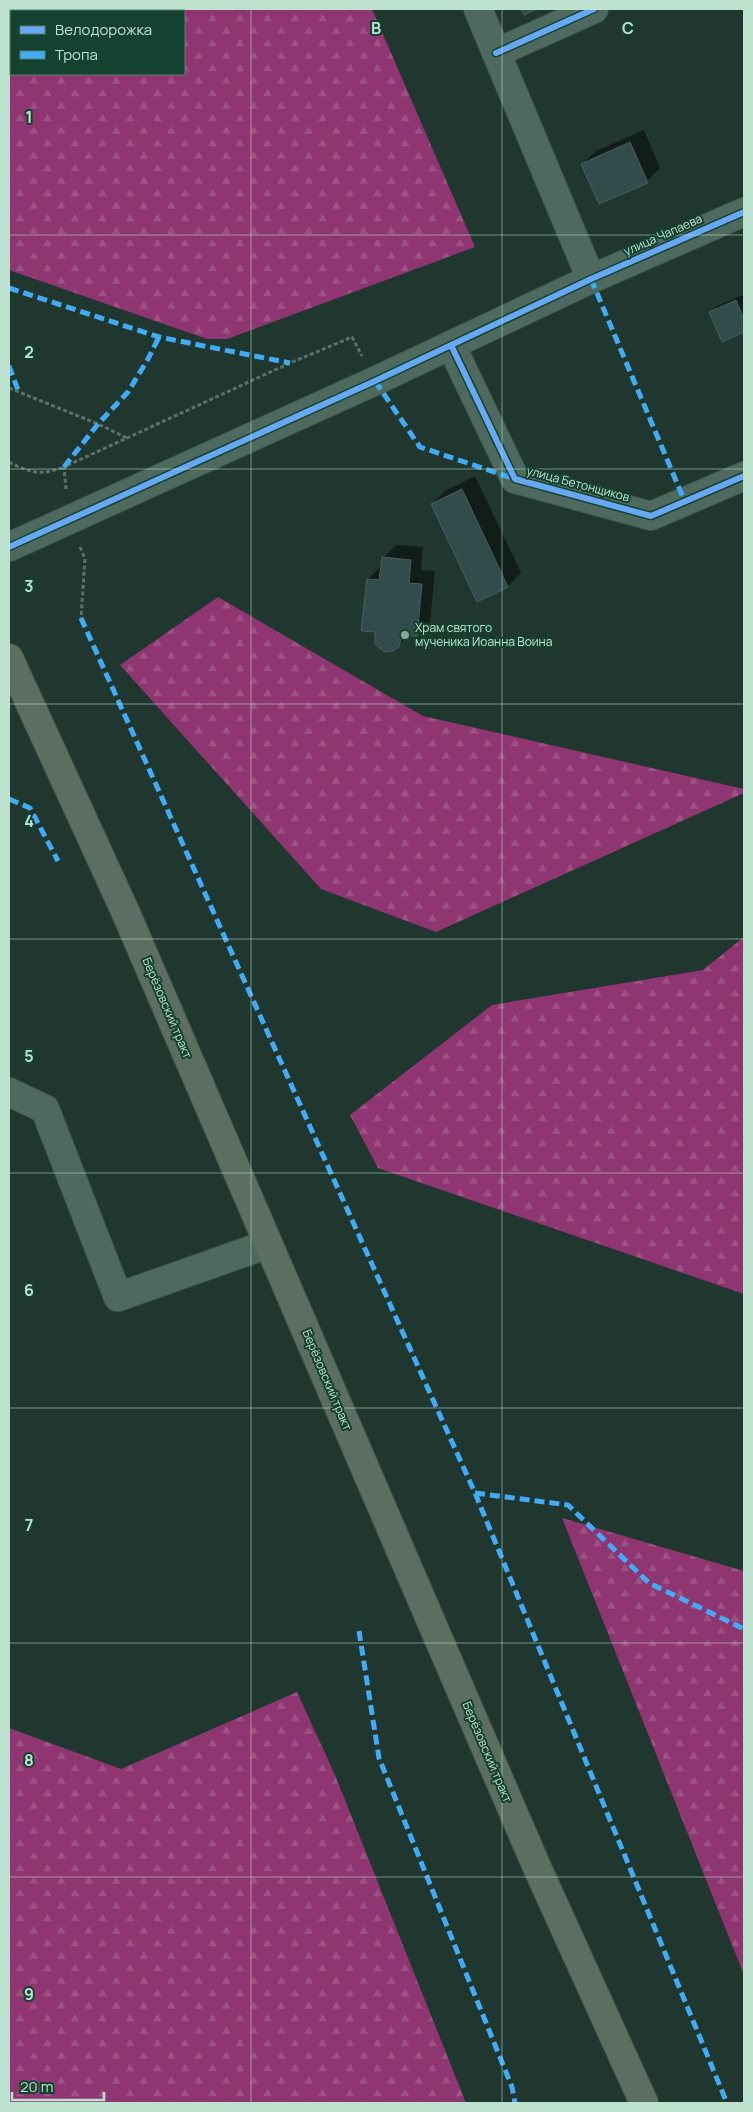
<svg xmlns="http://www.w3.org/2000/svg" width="753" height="2112" font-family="Manrope,sans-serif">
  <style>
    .forest { fill: url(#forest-firs); fill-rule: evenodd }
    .shadow { fill: #0007 }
    .building { fill: #314c4a; stroke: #46605e }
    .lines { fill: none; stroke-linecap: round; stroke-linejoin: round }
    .minor-casing { stroke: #40554c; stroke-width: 30 }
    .major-casing { stroke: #40554c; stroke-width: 30 }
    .path { stroke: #5a7269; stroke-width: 3; stroke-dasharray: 4 2.5; stroke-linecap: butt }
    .minor { stroke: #4e6a5e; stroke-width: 28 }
    .major { stroke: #5c6d61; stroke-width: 28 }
    .quiet { stroke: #42abf6; stroke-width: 5; stroke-dasharray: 10 5; stroke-linecap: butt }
    .cycleway-casing { stroke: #154130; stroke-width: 9 }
    .cycleway { stroke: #66a8f1; stroke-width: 6 }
    .grid { fill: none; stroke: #bde3d0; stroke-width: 1; stroke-opacity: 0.55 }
    .poi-dot { fill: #86a797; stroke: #154130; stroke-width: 2 }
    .labels { text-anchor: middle; stroke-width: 4; stroke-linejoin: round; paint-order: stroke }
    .street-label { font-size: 12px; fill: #bde3d0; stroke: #154130 }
    .poi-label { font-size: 12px; fill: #bde3d0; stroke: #154130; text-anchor: start }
    .grid-label { font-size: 16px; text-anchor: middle; font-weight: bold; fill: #bde3d0; stroke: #154130; stroke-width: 4; stroke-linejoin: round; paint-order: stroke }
  </style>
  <defs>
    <pattern id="forest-firs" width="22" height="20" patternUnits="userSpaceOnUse" patternTransform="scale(1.25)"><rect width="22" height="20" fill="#8f3571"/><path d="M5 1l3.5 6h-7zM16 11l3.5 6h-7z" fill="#9d5284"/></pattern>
  </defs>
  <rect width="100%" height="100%" fill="#1f372e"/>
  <path class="forest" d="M 9,9 L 372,9 L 475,247 L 227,339 L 207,339 L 9,270 ZM 11,11 L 184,11 L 184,74 L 11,74 Z
    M 218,597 L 423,716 L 744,789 L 744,793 L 436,932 L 321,889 L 120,665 Z
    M 744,937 L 744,1294 L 378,1168 L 350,1115 L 492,1005 L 703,970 Z
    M 562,1518 L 744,1571 L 744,1975 Z
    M 297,1692 L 335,1775 L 466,2103 L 9,2103 L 9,1728 L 121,1769 Z"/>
  <path class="shadow" d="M 644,130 L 660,168 L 647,181 L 582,164 L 596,151 Z
    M 743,295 L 744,331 L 723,340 L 711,312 L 717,306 Z
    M 475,476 L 521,573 L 508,586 L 432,504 L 445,491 Z
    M 396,545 L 423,547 L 421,570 L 435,571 L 430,622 L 416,635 L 410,634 L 398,646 L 376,631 L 368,579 L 381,566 L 383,558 Z"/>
  <path class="building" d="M 521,9 L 537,9 L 524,15 Z
    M 630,142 L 648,183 L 599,204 L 581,164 Z
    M 736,300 L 744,319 L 744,332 L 722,342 L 709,312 Z
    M 462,489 L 508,587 L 477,602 L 431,504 Z
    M 382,557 L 411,560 L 409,583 L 422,584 L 417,636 L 402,635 L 399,647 L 393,651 L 384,652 L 375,644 L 375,632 L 361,631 L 367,579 L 379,580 Z"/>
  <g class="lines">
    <g class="minor-casing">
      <path id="minor" d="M 478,9 L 591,279
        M 496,53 L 594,9
        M 451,345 L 515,479 L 651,516 L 744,476
        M 9,547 L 375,381 L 591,279 L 744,212
        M 9,1092 L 45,1109 L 118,1297 L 268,1244"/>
    </g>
    <g class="major-casing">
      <path id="major" d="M 9,658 L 125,911 L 536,1865 L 644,2103"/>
    </g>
    <path class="path" d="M 9,388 L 98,424 L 127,438
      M 9,462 C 31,473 40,476 64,467
      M 66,489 L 64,467 L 290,363 L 352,337 L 362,356
      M 80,547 L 85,559 L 81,618"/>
    <use href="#minor" class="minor"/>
    <use href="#major" class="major"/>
    <path class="quiet" d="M 591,279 L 685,502
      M 9,288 L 159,337 L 290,363
      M 9,366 L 18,390
      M 375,381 L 420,447 L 515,479
      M 64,467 L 98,424 L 128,392 L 148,359 L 159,337
      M 81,618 L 475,1493 L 727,2103
      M 9,799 L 30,808 L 58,861
      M 475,1493 L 568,1505 L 649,1583 L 744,1629
      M 359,1631 L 379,1758 L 512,2087 L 515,2103"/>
    <g class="cycleway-casing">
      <path id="cycleway" d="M 496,53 L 594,9
        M 451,345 L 515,479 L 651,516 L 744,476
        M 9,547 L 375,381 L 591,279 L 744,212"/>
    </g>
    <use href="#cycleway" class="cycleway"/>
  </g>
  <path class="grid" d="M 251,9 L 251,2103M 502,9 L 502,2103M 9,235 L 744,235M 9,469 L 744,469M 9,704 L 744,704M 9,939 L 744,939M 9,1173 L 744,1173M 9,1408 L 744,1408M 9,1643 L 744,1643M 9,1877 L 744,1877"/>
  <circle class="poi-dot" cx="405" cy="635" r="5"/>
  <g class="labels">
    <g class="street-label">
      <text transform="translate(663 235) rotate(-24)" y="4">улица Чапаева</text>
      <text transform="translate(578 484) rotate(15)" y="4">улица Бетонщиков</text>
      <text transform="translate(167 1008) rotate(67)" y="4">Берёзовский тракт</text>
      <text transform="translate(327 1380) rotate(67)" y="4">Берёзовский тракт</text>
      <text transform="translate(487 1752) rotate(67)" y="4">Берёзовский тракт</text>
    </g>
    <g class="poi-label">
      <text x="415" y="632">Храм святого<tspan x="415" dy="14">мученика Иоанна Воина</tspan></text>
    </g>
  </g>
  <g class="grid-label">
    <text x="376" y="34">B</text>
    <text x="628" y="34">C</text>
    <text x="29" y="123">1</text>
    <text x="29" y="358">2</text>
    <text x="29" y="592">3</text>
    <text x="29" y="827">4</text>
    <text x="29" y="1062">5</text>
    <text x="29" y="1296">6</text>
    <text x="29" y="1531">7</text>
    <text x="29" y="1766">8</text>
    <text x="29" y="2000">9</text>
  </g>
  <rect width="753" height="2112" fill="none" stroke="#bde3d0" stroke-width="20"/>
  <rect x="10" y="10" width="175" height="65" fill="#154130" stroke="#588270"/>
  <rect x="20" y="26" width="25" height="8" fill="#66a8f1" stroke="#588270"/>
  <text x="55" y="35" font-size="15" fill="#bde3d0">Велодорожка</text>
  <rect x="20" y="51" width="25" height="8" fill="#42abf6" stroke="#588270"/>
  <text x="55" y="60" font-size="15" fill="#bde3d0">Тропа</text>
  <path d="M12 2092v8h92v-8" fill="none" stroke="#bde3d0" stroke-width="2.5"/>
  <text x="20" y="2092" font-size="15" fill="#bde3d0" stroke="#154130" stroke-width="4" paint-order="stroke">20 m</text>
</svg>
